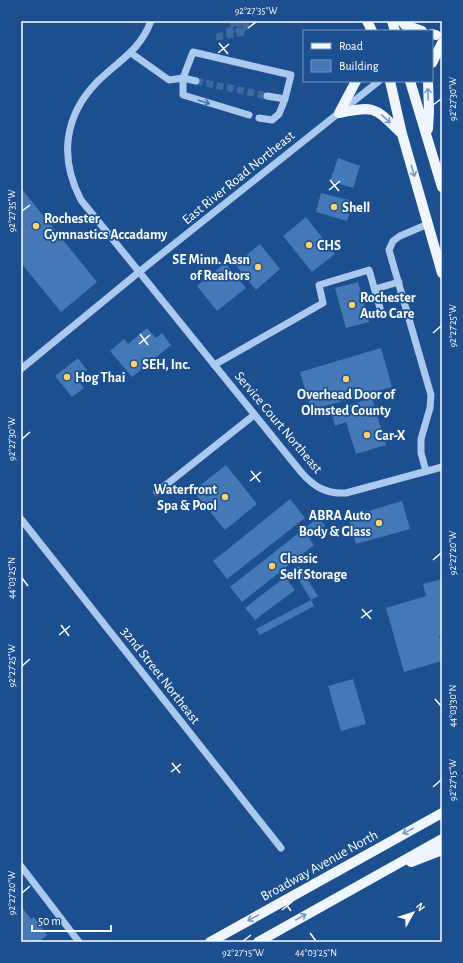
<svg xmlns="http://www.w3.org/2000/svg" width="463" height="963" font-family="'Alegreya Sans',sans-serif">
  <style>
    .building { fill: #4478b7 }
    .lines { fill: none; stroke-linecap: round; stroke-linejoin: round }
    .minor-tunnel { stroke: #3d69a0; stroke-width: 7; stroke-dasharray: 7 3.5; stroke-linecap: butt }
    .minor { stroke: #a9c9ee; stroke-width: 7 }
    .major { stroke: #f0f6ff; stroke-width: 10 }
    .oneway { stroke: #7b9ac1 }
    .oneway2 { stroke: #4674ac }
    .ticks { fill: none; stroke: #fff; stroke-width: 1.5 }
    .poi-dot { fill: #ffd166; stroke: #1b4f8f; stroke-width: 1.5 }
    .labels { text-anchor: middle; stroke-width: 3.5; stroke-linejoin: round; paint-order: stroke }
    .street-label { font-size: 14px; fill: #fff; stroke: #1b4f8f }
    .poi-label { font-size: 14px; font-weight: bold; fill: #fff; stroke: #1b4f8f; text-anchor: start }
    .neatline { fill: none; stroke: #fff; stroke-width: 1.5 }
    .ticks-label { font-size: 10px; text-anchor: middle; fill: #fff }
  </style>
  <rect width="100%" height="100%" fill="#1b4f8f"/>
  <path class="building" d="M 338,158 L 360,166 L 353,188 L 330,181 Z
    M 21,188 L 97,282 L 61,312 L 21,263 Z
    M 321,193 L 353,201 L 347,221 L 316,212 Z
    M 306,217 L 335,254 L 312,272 L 283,236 Z
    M 260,244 L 280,269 L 256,290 L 235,264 Z
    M 225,263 L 246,288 L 217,311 L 197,286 Z
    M 358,282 L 369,322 L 346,328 L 335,288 Z
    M 147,328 L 156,338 L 162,333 L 171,345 L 132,377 L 110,351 L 124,339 L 128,344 Z
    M 381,348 L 392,387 L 311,410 L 300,372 Z
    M 78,358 L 87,370 L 76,378 L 84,388 L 72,397 L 55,376 Z
    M 372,398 L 386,445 L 356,454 L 346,422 L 335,426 L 331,411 Z
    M 226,465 L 257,504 L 225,530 L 193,491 Z
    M 290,499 L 305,518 L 227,579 L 213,561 Z
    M 402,501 L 410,529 L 356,544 L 348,517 Z
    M 319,517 L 325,526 L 309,538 L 314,545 L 242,602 L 230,587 Z
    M 299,566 L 318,596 L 311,600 L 314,606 L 260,635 L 256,629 L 311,600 L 293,570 Z
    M 285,577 L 295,590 L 255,620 L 245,608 Z
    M 442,579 L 442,635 L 439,636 L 442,647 L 442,661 L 404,672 L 386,608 L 426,596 L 423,584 Z
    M 353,679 L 366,724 L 341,731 L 328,686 Z
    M 21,906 L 31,919 L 34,917 L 47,935 L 39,942 L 21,942 Z"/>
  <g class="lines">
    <path class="minor-tunnel" d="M 227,32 L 235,28 L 233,21
      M 236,32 L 242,30 L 239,21
      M 216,37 L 245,32 L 246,26 L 245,21
      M 196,81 L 267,96"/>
    <path class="minor" d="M 151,21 C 139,52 119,60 97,82 C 64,116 59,158 81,200 L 301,472 C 314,487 326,494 346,493 L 442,467
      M 131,53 L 169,80 L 183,78 L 196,81
      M 267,96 L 285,99
      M 249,115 L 183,95 L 183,78 L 193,52 L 291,75 L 285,99 L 279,114 L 272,120 L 259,118
      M 375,289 L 399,282
      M 214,365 L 323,303 L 319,285 L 369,270 L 380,308
      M 21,369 L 139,272 L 379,81
      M 426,471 L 421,453 L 421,439 L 430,408 L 431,395 L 389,250 L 393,241 L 400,236 L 428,224
      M 157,492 L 254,415
      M 21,519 L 281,848
      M 21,866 L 79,942"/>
    <path class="major" d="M 367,21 L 372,31
      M 392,21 L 395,31
      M 402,21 L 405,25 L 422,31
      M 432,34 L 436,35
      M 432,63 L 442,43
      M 390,81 L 402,134 L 442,273
      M 410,81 L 442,187
      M 428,81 L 429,112 L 428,129
      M 339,113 C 377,105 375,108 402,134
      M 339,113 L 356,81
      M 411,862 L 442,850
      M 210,942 L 442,813
      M 258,942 L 442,839"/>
  </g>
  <defs><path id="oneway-shaft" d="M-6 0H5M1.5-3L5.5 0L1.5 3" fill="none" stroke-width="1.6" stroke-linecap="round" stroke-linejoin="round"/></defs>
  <g class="oneway">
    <use href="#oneway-shaft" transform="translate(428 94) rotate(-93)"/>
    <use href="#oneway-shaft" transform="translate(386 119) rotate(43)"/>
    <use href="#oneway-shaft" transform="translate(413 171) rotate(74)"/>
    <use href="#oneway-shaft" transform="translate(408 831) rotate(152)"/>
    <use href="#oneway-shaft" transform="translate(301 917) rotate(-29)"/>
    <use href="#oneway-shaft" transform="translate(253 918) rotate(151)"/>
  </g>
  <use class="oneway2" href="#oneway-shaft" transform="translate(204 102) rotate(18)"/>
  <path class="ticks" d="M 248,28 L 256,22M 219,43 L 228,54M 218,53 L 229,44M 433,105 L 441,99M 330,180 L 339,191M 329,190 L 340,181M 22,211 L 30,205M 433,333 L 441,326M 140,334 L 148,345M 139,344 L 150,335M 22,439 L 30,432M 251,471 L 260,482M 250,481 L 261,472M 433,560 L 441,553M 22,578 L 28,586M 362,609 L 371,619M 361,618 L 372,610M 61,625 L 69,636M 59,635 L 70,626M 22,666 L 30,659M 435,699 L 441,706M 172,763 L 180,773M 171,772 L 181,764M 433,787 L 441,780M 22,893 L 30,886M 283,900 L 291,911M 282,910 L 293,901M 310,933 L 316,941M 243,941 L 251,935"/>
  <g class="poi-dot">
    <circle cx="334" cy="207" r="4"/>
    <circle cx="36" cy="226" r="4"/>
    <circle cx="309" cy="245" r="4"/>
    <circle cx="258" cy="267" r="4"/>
    <circle cx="352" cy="305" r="4"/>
    <circle cx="134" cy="364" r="4"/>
    <circle cx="67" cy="377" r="4"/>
    <circle cx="346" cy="379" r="4"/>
    <circle cx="367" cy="435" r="4"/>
    <circle cx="225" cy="497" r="4"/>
    <circle cx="379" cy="523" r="4"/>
    <circle cx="272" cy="566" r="4"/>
  </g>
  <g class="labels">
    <g class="street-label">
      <text transform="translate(238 177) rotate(-39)" y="5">East River Road Northeast</text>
      <text transform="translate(279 422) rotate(50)" y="5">Service Court Northeast</text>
      <text transform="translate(161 675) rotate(52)" y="5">32nd Street Northeast</text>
      <text transform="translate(319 865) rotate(-29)" y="5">Broadway Avenue North</text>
    </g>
    <g class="poi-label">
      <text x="342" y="212">Shell</text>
      <text x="44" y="223">Rochester<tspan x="44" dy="16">Gymnastics Accadamy</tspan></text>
      <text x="317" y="250">CHS</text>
      <text x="250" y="264" text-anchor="end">SE Minn. Assn<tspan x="250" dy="16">of Realtors</tspan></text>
      <text x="360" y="302">Rochester<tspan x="360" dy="16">Auto Care</tspan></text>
      <text x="142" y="369">SEH, Inc.</text>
      <text x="75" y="382">Hog Thai</text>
      <text x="346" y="399" text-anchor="middle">Overhead Door of<tspan x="346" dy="16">Olmsted County</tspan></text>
      <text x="375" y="440">Car-X</text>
      <text x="217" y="494" text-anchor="end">Waterfront<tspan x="217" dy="16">Spa &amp; Pool</tspan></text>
      <text x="371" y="520" text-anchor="end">ABRA Auto<tspan x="371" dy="16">Body &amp; Glass</tspan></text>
      <text x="280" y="563">Classic<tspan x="280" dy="16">Self Storage</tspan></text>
    </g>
  </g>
  <rect width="463" height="963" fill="none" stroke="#1b4f8f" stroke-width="44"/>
  <rect x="303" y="30" width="130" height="52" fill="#1b4f8f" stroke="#7695bc"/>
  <rect x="311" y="43" width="20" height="6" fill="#f0f6ff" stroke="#7695bc"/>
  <text x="339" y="50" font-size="12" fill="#ffffff">Road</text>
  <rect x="311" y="60" width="20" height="12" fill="#4478b7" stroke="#7695bc"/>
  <text x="339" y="70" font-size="12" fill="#ffffff">Building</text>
  <g transform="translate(413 913) rotate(51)" stroke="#1b4f8f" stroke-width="3" paint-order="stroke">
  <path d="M0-3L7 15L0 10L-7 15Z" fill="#ffffff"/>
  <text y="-6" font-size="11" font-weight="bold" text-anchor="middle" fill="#ffffff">N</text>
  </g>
  <path d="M32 925v6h79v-6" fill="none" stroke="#ffffff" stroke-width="2"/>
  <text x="38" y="925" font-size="12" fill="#ffffff" stroke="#1b4f8f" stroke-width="3" paint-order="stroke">50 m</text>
  <rect x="22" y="22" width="419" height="919" class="neatline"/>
  <g class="ticks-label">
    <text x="256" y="14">92°27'35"W</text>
    <text transform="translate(452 99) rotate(-90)" y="4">92°27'30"W</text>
    <text transform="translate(11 211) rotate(-90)" y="4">92°27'35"W</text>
    <text transform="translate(452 326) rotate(-90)" y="4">92°27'25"W</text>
    <text transform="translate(11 439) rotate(-90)" y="4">92°27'30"W</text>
    <text transform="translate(452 553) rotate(-90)" y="4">92°27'20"W</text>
    <text transform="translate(11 578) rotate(-90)" y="4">44°03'25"N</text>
    <text transform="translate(11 666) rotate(-90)" y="4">92°27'25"W</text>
    <text transform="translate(452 706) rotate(-90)" y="4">44°03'30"N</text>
    <text transform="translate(452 780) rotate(-90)" y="4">92°27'15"W</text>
    <text transform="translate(11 893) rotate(-90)" y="4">92°27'20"W</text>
    <text x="243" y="956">92°27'15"W</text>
    <text x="316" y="956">44°03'25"N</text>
  </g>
</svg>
